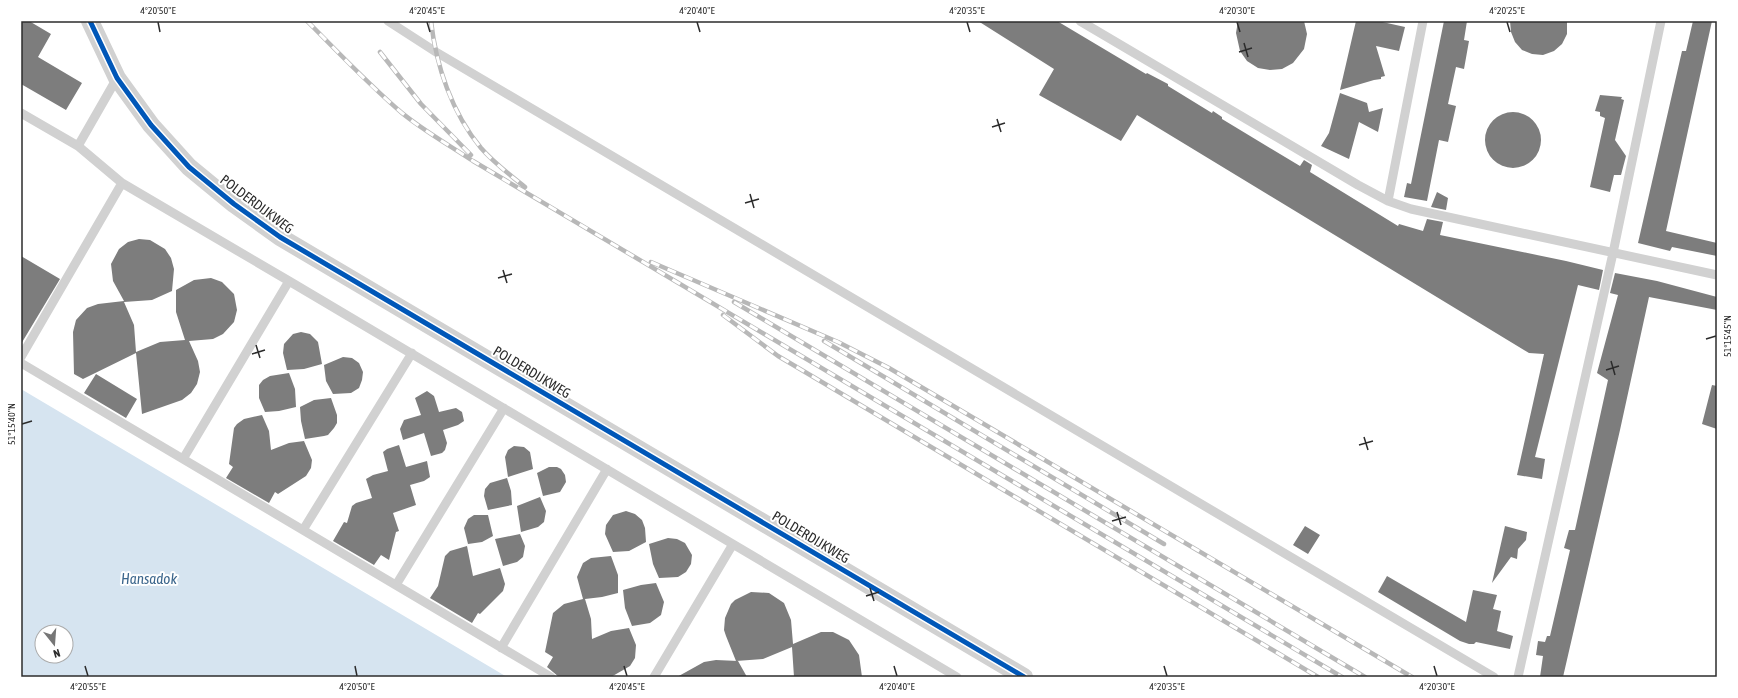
<svg xmlns="http://www.w3.org/2000/svg" width="1738" height="698" font-family="'Asap Condensed',sans-serif">
  <style>
    .water { fill: #d6e4f0; fill-rule: evenodd }
    .building { fill: #7d7d7d }
    .lines { fill: none; stroke-linecap: round; stroke-linejoin: round }
    .lane { stroke: #d1d1d1; stroke-width: 9 }
    .street { stroke: #d1d1d1; stroke-width: 18 }
    .rail-casing { stroke: #b8b8b8; stroke-width: 4.5 }
    .rail { stroke: #fff; stroke-width: 3; stroke-dasharray: 9; stroke-linecap: butt }
    .cycleway-casing { stroke: #fff; stroke-width: 8 }
    .cycleway { stroke: #0057b8; stroke-width: 5 }
    .ticks { fill: none; stroke: #2c2c2c; stroke-width: 1.5 }
    .labels { text-anchor: middle; stroke-width: 4; stroke-linejoin: round; paint-order: stroke }
    .street-label { font-size: 14px; fill: #2c2c2c; stroke: #fff }
    .water-label { font-size: 15px; font-style: italic; fill: #3c668c; stroke: #fff }
    .neatline { fill: none; stroke: #2c2c2c; stroke-width: 1.5 }
    .ticks-label { font-size: 10px; text-anchor: middle; fill: #2c2c2c }
  </style>
  <rect width="100%" height="100%" fill="#fff"/>
  <path class="water" d="M 21,389 L 507,677 L 21,677 ZM 42,632 L 66,632 L 66,656 L 42,656 Z"/>
  <path class="building" d="M 21,21 L 29,21 L 51,34 L 38,57 L 82,83 L 66,110 L 21,84 Z
    M 978,21 L 1057,21 L 1146,74 L 1147,73 L 1168,84 L 1168,86 L 1212,113 L 1213,111 L 1222,117 L 1222,119 L 1300,166 L 1304,160 L 1312,165 L 1310,172 L 1398,226 L 1399,224 L 1423,231 L 1427,219 L 1443,222 L 1440,235 L 1566,261 L 1603,270 L 1599,290 L 1578,285 L 1535,457 L 1545,459 L 1542,479 L 1517,475 L 1544,354 L 1529,353 L 1137,115 L 1121,141 L 1039,95 L 1054,69 Z
    M 1238,21 L 1304,21 L 1307,34 L 1304,49 L 1293,63 L 1282,69 L 1270,70 L 1258,68 L 1247,61 L 1240,51 L 1236,33 Z
    M 1356,21 L 1378,21 L 1405,27 L 1399,51 L 1376,46 L 1385,76 L 1381,77 L 1381,79 L 1374,80 L 1340,90 Z
    M 1444,21 L 1467,21 L 1464,40 L 1469,41 L 1464,69 L 1456,67 L 1448,104 L 1456,106 L 1448,142 L 1439,140 L 1427,201 L 1404,197 L 1407,183 L 1411,184 Z
    M 1510,21 L 1567,21 L 1567,34 L 1562,44 L 1554,51 L 1543,55 L 1532,54 L 1522,50 L 1515,42 L 1511,32 Z
    M 1693,21 L 1712,21 L 1666,231 L 1717,243 L 1717,256 L 1672,247 L 1670,251 L 1638,243 L 1682,51 L 1686,51 Z
    M 1340,93 L 1367,103 L 1369,112 L 1383,108 L 1378,132 L 1359,122 L 1349,159 L 1321,146 L 1329,133 Z
    M 1600,95 L 1622,97 L 1621,99 L 1624,100 L 1615,140 L 1626,156 L 1621,175 L 1614,175 L 1610,192 L 1590,187 L 1605,118 L 1600,116 L 1600,112 L 1595,111 Z
    M1485 140a28 28 0 1 1 56 0a28 28 0 1 1-56 0Z
    M 1437,192 L 1448,198 L 1446,210 L 1431,207 Z
    M 139,239 L 150,240 L 165,249 L 171,258 L 174,269 L 172,291 L 152,300 L 124,302 L 134,325 L 136,352 L 160,342 L 185,340 L 176,312 L 176,290 L 194,280 L 211,278 L 222,282 L 234,294 L 237,310 L 234,322 L 223,334 L 213,339 L 189,341 L 198,361 L 200,372 L 197,384 L 191,393 L 182,400 L 142,414 L 136,353 L 83,379 L 74,374 L 73,332 L 76,320 L 87,308 L 98,304 L 124,301 L 113,281 L 111,264 L 119,249 L 128,242 Z
    M 21,256 L 60,279 L 21,344 Z
    M 1615,273 L 1657,281 L 1717,297 L 1717,310 L 1649,297 L 1620,430 L 1563,677 L 1540,677 L 1543,656 L 1536,655 L 1538,641 L 1545,642 L 1547,636 L 1550,636 L 1570,550 L 1564,548 L 1569,530 L 1575,530 L 1608,380 L 1597,373 L 1618,295 L 1610,293 Z
    M 301,332 L 310,334 L 318,342 L 322,364 L 304,369 L 287,370 L 283,353 L 284,344 L 293,334 Z
    M 343,357 L 352,358 L 359,363 L 363,372 L 362,380 L 359,388 L 351,393 L 333,394 L 326,381 L 324,365 Z
    M 289,373 L 295,389 L 296,407 L 279,411 L 265,412 L 259,398 L 259,385 L 263,380 L 270,376 Z
    M 96,374 L 137,399 L 126,418 L 84,393 Z
    M 1712,385 L 1717,386 L 1717,429 L 1702,424 Z
    M 427,391 L 434,396 L 439,412 L 456,408 L 462,412 L 464,421 L 458,425 L 443,430 L 447,443 L 445,450 L 442,453 L 431,456 L 424,433 L 403,440 L 400,429 L 404,420 L 421,415 L 415,398 Z
    M 331,398 L 337,415 L 337,423 L 334,428 L 328,435 L 324,436 L 305,439 L 301,421 L 300,407 L 314,400 Z
    M 262,415 L 269,431 L 271,450 L 289,443 L 304,441 L 312,460 L 311,468 L 306,476 L 278,494 L 275,492 L 269,503 L 226,478 L 233,467 L 229,464 L 234,428 L 237,424 L 244,419 Z
    M 399,445 L 406,467 L 427,461 L 430,477 L 424,481 L 410,485 L 416,505 L 393,513 L 399,531 L 396,532 L 389,560 L 381,555 L 374,565 L 333,541 L 344,522 L 347,523 L 352,506 L 356,503 L 372,498 L 366,479 L 373,475 L 388,471 L 383,452 L 387,449 Z
    M 514,446 L 524,447 L 530,452 L 533,469 L 508,477 L 505,457 L 508,450 Z
    M 549,467 L 557,467 L 561,469 L 565,475 L 566,482 L 560,492 L 543,496 L 537,473 Z
    M 507,478 L 511,491 L 512,505 L 488,510 L 484,496 L 485,489 L 490,483 Z
    M 540,497 L 546,511 L 544,522 L 538,527 L 521,532 L 517,506 Z
    M 626,511 L 635,514 L 642,520 L 645,528 L 646,542 L 629,551 L 613,552 L 605,534 L 606,525 L 613,515 Z
    M 474,515 L 488,515 L 493,536 L 482,542 L 468,544 L 464,528 L 468,519 Z
    M 1305,526 L 1320,535 L 1308,554 L 1293,545 Z
    M 1505,526 L 1527,532 L 1526,540 L 1518,549 L 1517,559 L 1511,557 L 1492,583 Z
    M 520,534 L 525,546 L 523,557 L 517,562 L 503,566 L 495,539 Z
    M 668,538 L 677,539 L 685,543 L 692,555 L 691,564 L 686,572 L 678,577 L 659,578 L 653,564 L 649,544 Z
    M 467,546 L 473,576 L 500,568 L 505,584 L 503,591 L 480,614 L 478,613 L 472,623 L 430,598 L 438,586 L 445,556 L 450,551 Z
    M 611,556 L 618,575 L 618,593 L 602,597 L 585,599 L 591,619 L 592,639 L 611,631 L 629,628 L 636,645 L 635,658 L 630,666 L 611,677 L 559,677 L 547,667 L 553,657 L 545,652 L 553,613 L 564,604 L 583,599 L 577,577 L 583,563 L 591,558 Z
    M 1387,576 L 1466,622 L 1473,590 L 1497,595 L 1493,609 L 1501,611 L 1497,631 L 1513,636 L 1510,649 L 1476,642 L 1474,644 L 1469,644 L 1460,641 L 1378,592 Z
    M 656,583 L 664,602 L 661,615 L 650,623 L 632,626 L 625,608 L 623,590 L 641,585 Z
    M 751,592 L 769,593 L 784,603 L 791,620 L 793,644 L 821,632 L 833,632 L 849,640 L 859,655 L 862,677 L 794,677 L 792,647 L 763,659 L 736,661 L 726,636 L 724,630 L 725,618 L 731,604 L 735,600 Z
    M 716,660 L 738,661 L 747,677 L 677,677 L 704,662 Z"/>
  <g class="lines">
    <path class="lane" d="M 388,21 L 436,52 L 1494,677
      M 1080,21 L 1358,185 L 1388,201 L 1411,209 L 1717,275
      M 21,113 L 78,146 L 122,183 L 289,281 L 957,677
      M 78,146 L 117,78
      M 1388,201 L 1423,21
      M 21,357 L 122,183
      M 21,363 L 551,677
      M 183,459 L 289,281
      M 303,530 L 412,353
      M 396,585 L 504,408
      M 501,648 L 607,469
      M 654,677 L 733,544
      M 1518,677 L 1613,253 L 1661,21"/>
    <path class="street" d="M 90,21 L 117,78 L 151,125 L 189,167 L 234,204 L 280,237 L 1024,677"/>
    <g class="rail-casing">
      <path id="rail" d="M 307,21 C 338,52 368,84 402,113 C 424,131 449,145 473,161 L 1342,677
        M 431,21 C 436,66 452,113 481,148 C 494,163 510,175 525,187
        M 380,52 L 421,104 L 471,155
        M 651,262 L 838,342 L 889,368 L 1412,677
        M 734,302 L 1365,677
        M 723,315 L 778,356 L 800,369 L 1318,677
        M 824,341 L 1164,544"/>
    </g>
    <use href="#rail" class="rail"/>
    <g class="cycleway-casing">
      <path id="cycleway" d="M 90,21 L 117,78 L 151,125 L 189,167 L 234,204 L 280,237 L 1024,677"/>
    </g>
    <use href="#cycleway" class="cycleway"/>
  </g>
  <path class="ticks" d="M 158,22 L 160,32M 427,22 L 430,32M 697,22 L 700,32M 967,22 L 970,32M 1237,22 L 1240,32M 1507,22 L 1510,32M 1244,43 L 1248,57M 1239,52 L 1252,48M 997,119 L 1001,132M 992,127 L 1005,123M 750,194 L 754,208M 745,203 L 759,199M 503,270 L 507,283M 498,278 L 512,274M 1706,339 L 1716,336M 256,345 L 260,358M 252,354 L 265,350M 1611,361 L 1615,375M 1606,370 L 1619,366M 22,424 L 32,421M 1364,437 L 1368,450M 1359,445 L 1373,441M 1117,512 L 1121,525M 1112,521 L 1126,517M 870,588 L 874,601M 866,596 L 879,592M 85,666 L 88,676M 355,666 L 357,676M 624,666 L 627,676M 894,666 L 897,676M 1164,666 L 1167,676M 1434,666 L 1437,676"/>
  <g class="labels">
    <g class="street-label">
      <text transform="translate(257 204) rotate(37)" y="5">POLDERDIJKWEG</text>
      <text transform="translate(532 372) rotate(31)" y="5">POLDERDIJKWEG</text>
      <text transform="translate(811 537) rotate(31)" y="5">POLDERDIJKWEG</text>
    </g>
    <g class="water-label">
      <text x="149" y="584">Hansadok</text>
    </g>
  </g>
  <rect width="1738" height="698" fill="none" stroke="#ffffff" stroke-width="44"/>
  <g transform="translate(54 644) rotate(163)"><circle r="19" fill="#ffffff" stroke="#ababab"/>
  <path d="M0-3L7 15L0 10L-7 15Z" fill="#767676"/>
  <text y="-6" font-size="11" font-weight="bold" text-anchor="middle" fill="#2c2c2c">N</text>
  </g>
  <rect x="22" y="22" width="1694" height="654" class="neatline"/>
  <g class="ticks-label">
    <text x="158" y="14">4°20'50"E</text>
    <text x="427" y="14">4°20'45"E</text>
    <text x="697" y="14">4°20'40"E</text>
    <text x="967" y="14">4°20'35"E</text>
    <text x="1237" y="14">4°20'30"E</text>
    <text x="1507" y="14">4°20'25"E</text>
    <text transform="translate(1727 336) rotate(-90)" y="4">51°15'45"N</text>
    <text transform="translate(11 424) rotate(-90)" y="4">51°15'40"N</text>
    <text x="88" y="690">4°20'55"E</text>
    <text x="357" y="690">4°20'50"E</text>
    <text x="627" y="690">4°20'45"E</text>
    <text x="897" y="690">4°20'40"E</text>
    <text x="1167" y="690">4°20'35"E</text>
    <text x="1437" y="690">4°20'30"E</text>
  </g>
</svg>
